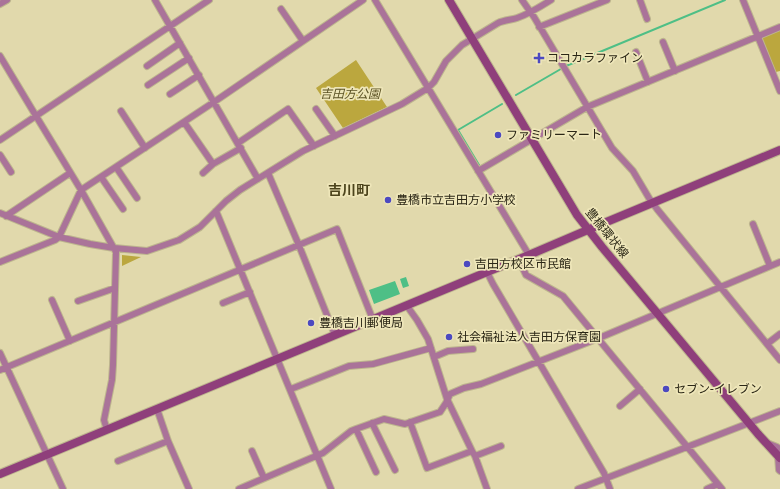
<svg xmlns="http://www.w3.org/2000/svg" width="780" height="489" font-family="'Noto Serif','Noto Sans JP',serif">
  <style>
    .green { fill: #bba73e }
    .water { fill: #4ebf86 }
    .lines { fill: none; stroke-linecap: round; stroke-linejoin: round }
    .stream { stroke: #4ebf86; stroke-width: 2 }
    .street-casing { stroke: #bdb58e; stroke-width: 8 }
    .secondary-casing { stroke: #bdb58e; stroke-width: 10 }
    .street { stroke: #aa7399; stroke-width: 6 }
    .secondary { stroke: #8f3f7b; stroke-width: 8 }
    .poi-dot { fill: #4c49c0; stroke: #eee6b9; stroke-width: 1.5 }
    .labels { text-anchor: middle; stroke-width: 3.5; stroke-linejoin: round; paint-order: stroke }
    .poi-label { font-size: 12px; fill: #2b2716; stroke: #eee6b9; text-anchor: start }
    .park-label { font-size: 12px; font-style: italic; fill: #5b5224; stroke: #eee6b9 }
    .street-label { font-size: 12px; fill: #2b2716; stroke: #eee6b9 }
    .quarter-label { font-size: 14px; font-weight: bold; fill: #4c441c; stroke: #eee6b9 }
  </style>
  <rect width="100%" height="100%" fill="#e1d9ac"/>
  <path class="green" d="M 780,29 L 780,71 L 776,72 L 762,38 L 763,36 Z
    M 356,60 L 387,107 L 343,128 L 316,88 Z
    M 122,255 L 141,257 L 122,266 Z"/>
  <path class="water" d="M 406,277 L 409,286 L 403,288 L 400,279 Z
    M 395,281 L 400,294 L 374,304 L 369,290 Z"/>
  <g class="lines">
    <path class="stream" d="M 516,95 L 566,66 L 725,0
      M 479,165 L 458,130 L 502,104"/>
    <g class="street-casing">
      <path id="street" d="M 155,0 L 258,179
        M 375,0 L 529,255
        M 522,0 L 534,17 L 612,148 L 633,171 L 649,198 L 657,209 L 780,360
        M 640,0 L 647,19
        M 743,0 L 780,91
        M 0,4 L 7,0
        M 281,9 L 303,41
        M 539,27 L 607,0
        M 663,42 L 675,71
        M 636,52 L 648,82
        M 0,56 L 36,116 L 81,190 L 116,252 L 113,365 L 112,380 L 104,420 L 107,430
        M 147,66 L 180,43
        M 148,85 L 189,58
        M 170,94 L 199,75
        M 316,109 L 335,136
        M 121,111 L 145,148
        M 184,122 L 213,164 L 241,148
        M 0,140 L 209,0
        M 238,143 L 288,109 L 314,146
        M 0,155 L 11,172
        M 116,167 L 137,198
        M 478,171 L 587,107 L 780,27
        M 203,173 L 213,164
        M 268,173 L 298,243 L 335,335
        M 101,177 L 123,209
        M 216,211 C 255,303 293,396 331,489
        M 0,213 L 59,237 L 90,244 L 114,248 L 147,251 L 179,240 L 200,227 L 226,201 L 240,190 L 303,151 L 402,104 L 428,88 L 434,82 L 446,61 L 462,45 L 498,23 C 504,20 511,20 517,18 C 529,14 540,7 551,0
        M 6,216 L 70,173
        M 753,224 L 770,266
        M 519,260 L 526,275 L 563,296 L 722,489
        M 0,262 L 55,240 L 59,237 L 81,190 L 214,102 L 363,0
        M 487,272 L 493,284 L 604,473 L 610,489
        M 52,300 L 70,341
        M 78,301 L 115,288
        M 223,303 L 250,292
        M 407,306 L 417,320 L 428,339 L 447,399 L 472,451 L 475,456 L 487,489
        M 767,344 L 780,334
        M 0,353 L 63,489
        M 434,357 L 448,351 L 473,349
        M 0,370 L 337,229 L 373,320
        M 291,389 L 349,366 L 373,364 L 431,348
        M 620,406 L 640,389
        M 157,409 L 168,441 L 189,489
        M 410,422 L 427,468 L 472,451
        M 372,423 L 395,470
        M 356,429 L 376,472
        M 767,443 L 777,447 L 780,449
        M 252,451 L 264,478
        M 475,456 L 501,446
        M 778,456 L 779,470 L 780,471
        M 118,461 L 168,441
        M 239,489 L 323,453 L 351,431 L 356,429 L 384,419 L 405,424 L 440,412 L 446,403 L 450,394 L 464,388 L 481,384 L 599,338 L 780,262
        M 578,489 L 780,411
        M 707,489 L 718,484"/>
    </g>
    <g class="secondary-casing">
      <path id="secondary" d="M 449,0 L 577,215 L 602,247 L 758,434 L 780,458
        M 0,474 L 487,272 L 529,255 L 604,223 L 780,150"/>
    </g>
    <use href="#street" class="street"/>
    <use href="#secondary" class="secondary"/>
  </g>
  <g class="poi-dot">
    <path d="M537 52h4v4h4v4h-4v4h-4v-4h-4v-4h4z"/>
    <circle cx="498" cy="135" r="4"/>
    <circle cx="388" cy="200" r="4"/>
    <circle cx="467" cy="264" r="4"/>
    <circle cx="311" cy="323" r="4"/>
    <circle cx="449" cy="337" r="4"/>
    <circle cx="666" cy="389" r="4"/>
  </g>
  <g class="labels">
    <g class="poi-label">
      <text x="547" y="62">ココカラファイン</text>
      <text x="506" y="139">ファミリーマート</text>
      <text x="396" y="204">豊橋市立吉田方小学校</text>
      <text x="475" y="268">吉田方校区市民館</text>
      <text x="319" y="327">豊橋吉川郵便局</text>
      <text x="457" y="341">社会福祉法人吉田方保育園</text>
      <text x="674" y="393">セブン-イレブン</text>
    </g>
    <g class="park-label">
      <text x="350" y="98">吉田方公園</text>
    </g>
    <g class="street-label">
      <text transform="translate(607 233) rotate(51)" y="4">豊橋環状線</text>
    </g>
    <g class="quarter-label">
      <text x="349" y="195">吉川町</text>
    </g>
  </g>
</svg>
